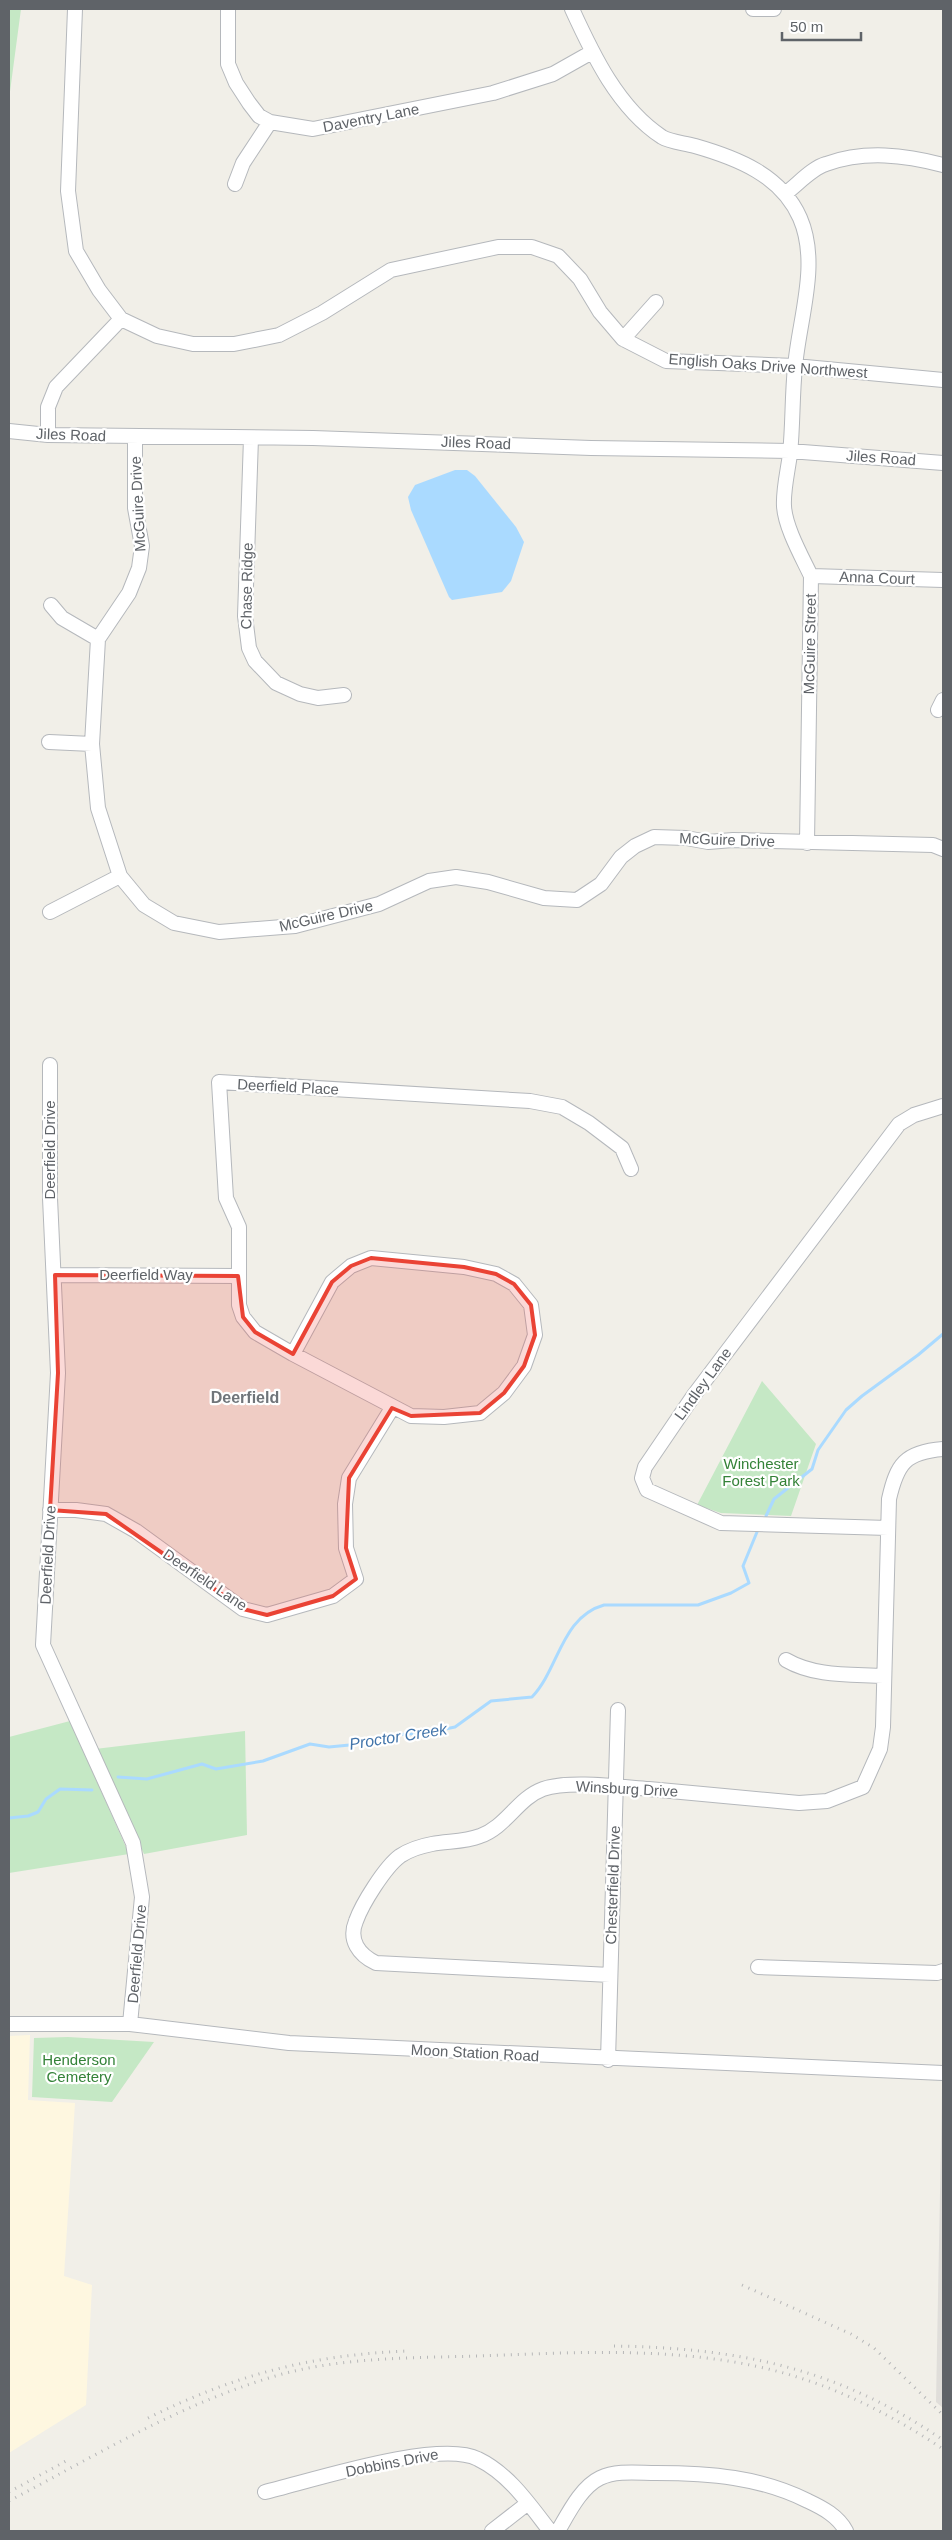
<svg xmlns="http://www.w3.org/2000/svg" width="952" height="2540" font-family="Helvetica,sans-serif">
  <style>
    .commercial { fill: #fef7e0 }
    .industrial { fill: #e0deda }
    .green { fill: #c5e8c5 }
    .water { fill: #aadaff }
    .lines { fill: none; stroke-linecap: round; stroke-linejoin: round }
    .stream { stroke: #aadaff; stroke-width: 3 }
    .minor-casing { stroke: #b5b8bc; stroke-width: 16 }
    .minor { stroke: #fff; stroke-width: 14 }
    .rail { stroke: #b6b7b8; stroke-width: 3; stroke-dasharray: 1 6; stroke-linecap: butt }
    .marked { fill: #ea4335; fill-opacity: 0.2; stroke: #ea4335; stroke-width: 4; stroke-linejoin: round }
    .labels { text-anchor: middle; stroke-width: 4.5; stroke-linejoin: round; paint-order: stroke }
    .street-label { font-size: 15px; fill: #5f6368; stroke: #fff }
    .park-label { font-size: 15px; fill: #348238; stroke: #fff }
    .neighbourhood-label { font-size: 16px; font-weight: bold; fill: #70757a; stroke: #fff }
    .water-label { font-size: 16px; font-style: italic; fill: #4174aa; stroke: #fff }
  </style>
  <rect width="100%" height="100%" fill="#f1efe8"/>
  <path class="commercial" d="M 30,2035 L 28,2100 L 75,2103 L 64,2276 L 92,2285 L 86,2405 L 9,2453 L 9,2036 Z"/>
  <path class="industrial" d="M 942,2088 L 943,2088 L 943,2408 L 936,2402 Z"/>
  <path class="green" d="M 9,9 L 21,9 L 9,99 Z
    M 762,1381 L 816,1444 L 791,1516 L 721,1513 L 697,1505 Z
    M 70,1721 L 129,1854 L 9,1873 L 9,1737 Z
    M 245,1731 L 247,1835 L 144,1854 L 95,1749 Z
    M 68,2037 L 154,2042 L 112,2102 L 32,2097 L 34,2038 Z"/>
  <path class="water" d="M 455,470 L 467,470 L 475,476 L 516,527 L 524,542 L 511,581 L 502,592 L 452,600 L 449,597 L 411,510 L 408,497 L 415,485 Z"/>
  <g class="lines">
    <path class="stream" d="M 766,1516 L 774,1499 L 812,1469 L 818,1450 L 846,1410 L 862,1396 L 918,1355 L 943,1334
      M 118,1777 L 147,1779 L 202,1764 L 216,1769 L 263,1761 L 310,1744 L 329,1747 L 360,1744 L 391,1735 L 426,1733 L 455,1727 L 491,1701 L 532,1697 C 559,1669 561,1617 604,1605 L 698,1605 L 731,1593 L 749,1583 L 743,1566 L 757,1532
      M 9,1818 L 28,1816 L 38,1812 L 46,1799 L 60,1789 L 92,1790"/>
    <g class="minor-casing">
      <path id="minor" d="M 75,9 L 68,191 L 76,251 L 99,290 L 121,319 L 157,336 L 193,344 L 234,344 L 279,335 L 322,313 L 391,270 L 498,247 L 532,247 L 558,256 L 580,279 L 600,312 L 623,339 L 666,361 L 795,366 L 943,380
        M 228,9 L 228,64 L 236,83 L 249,103 L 259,116 L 270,122 L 313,129 L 493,93 L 553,74 L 592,52
        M 572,9 C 593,55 618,108 662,137 C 670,142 685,143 695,146 C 737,158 781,175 800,218 C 820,264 799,319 795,367 C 792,396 793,425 790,454 C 788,470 783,490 784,506 C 785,527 802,557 811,576 L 807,843
        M 753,9 L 774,9
        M 235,184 L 243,163 L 270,122
        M 786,193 C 798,184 812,168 826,164 C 865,150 905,155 943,165
        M 623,339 L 656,302
        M 9,431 L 48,435 L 313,438 L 591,448 L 790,451 L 943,463
        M 48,435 L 48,407 L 56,387 L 121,319
        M 135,437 L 135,508 L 142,546 L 139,568 L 129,593 L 98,639 L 92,744 L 98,808 L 120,876 L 144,905 L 174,923 L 219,932 L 295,926 L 379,904 L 429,881 L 456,877 L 488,882 L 544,898 L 577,900 L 601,884 L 621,857 L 635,846 L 654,837 L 686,838 L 708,842 L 733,840 L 933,845 L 943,849
        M 251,438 L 245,616 L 249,648 L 255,661 L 276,683 L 300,694 L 318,698 L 344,695
        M 811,576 L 943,580
        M 51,605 L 62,618 L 98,639
        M 938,710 L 943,700
        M 49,742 L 92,744
        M 50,912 L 120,876
        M 50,1065 L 50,1198 L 58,1373 L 43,1645 L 133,1843 L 142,1897 L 130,2024
        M 55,1275 L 238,1276
        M 293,1354 L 332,1282 L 351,1266 L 371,1258 L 464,1267 L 496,1274 L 514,1284 L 531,1305 L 535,1335 L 524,1366 L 504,1393 L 480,1413 L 444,1417 L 411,1416 L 293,1354 L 255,1332 L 243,1317 L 239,1305 L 239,1227 L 226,1198 L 219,1082 L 530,1101 L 562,1107 L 589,1123 L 622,1148 L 631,1169
        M 50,1510 L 76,1510 L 106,1514 L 136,1531 L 243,1609 L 267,1615 L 333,1596 L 356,1579 L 346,1548 L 345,1504 L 349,1478 L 392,1408
        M 888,1528 L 721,1523 L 647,1490 L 642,1478 L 645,1467 L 694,1395 L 899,1124 L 914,1115 L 943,1106
        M 786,1660 C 815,1677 851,1674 884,1676
        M 758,1967 L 937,1973 L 943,1971
        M 610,1975 L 376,1963 C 359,1955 348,1940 356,1921 C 362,1904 385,1867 400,1856 C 409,1850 421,1846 432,1844 C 448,1841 465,1842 480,1836 C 506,1827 518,1798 543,1789 C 569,1780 621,1787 649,1789 C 699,1794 749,1798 799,1803 L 827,1801 L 863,1787 L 880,1749 L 883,1727 L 889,1499 C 897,1464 905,1452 943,1449
        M 9,2024 L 130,2024 L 289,2043 L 943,2073
        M 608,2060 L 618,1710
        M 265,2492 C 311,2481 439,2439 478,2459 C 509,2474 529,2504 550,2531
        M 492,2531 L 528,2503
        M 558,2531 C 568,2514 581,2487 600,2478 C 617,2470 638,2473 656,2473 C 710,2473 760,2477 808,2501 C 823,2508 838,2516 846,2531"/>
    </g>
    <use href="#minor" class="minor"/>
    <path class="rail" d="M 742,2285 L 851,2334 L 874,2348 L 943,2415
      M 614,2346 C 739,2348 838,2368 943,2440
      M 148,2418 C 235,2375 310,2355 407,2351
      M 9,2492 L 66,2461
      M 9,2501 C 97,2455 176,2406 272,2377 C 338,2357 410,2358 478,2356 C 584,2352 695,2345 797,2377 C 849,2393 898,2419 943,2449"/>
  </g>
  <path class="marked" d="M 371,1258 L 464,1267 L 496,1274 L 514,1284 L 531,1305 L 535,1335 L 524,1366 L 504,1393 L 480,1413 L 411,1416 L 392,1408 L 349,1478 L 346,1548 L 356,1579 L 333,1596 L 267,1615 L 243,1609 L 106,1514 L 50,1510 L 58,1373 L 55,1275 L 238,1276 L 243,1317 L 255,1332 L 293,1354 L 332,1282 L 351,1266 Z"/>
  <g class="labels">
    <g class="street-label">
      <text transform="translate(371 118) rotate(-11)" y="5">Daventry Lane</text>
      <text transform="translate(768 366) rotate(4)" y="5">English Oaks Drive Northwest</text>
      <text transform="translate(71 435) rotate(2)" y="5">Jiles Road</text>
      <text transform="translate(476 443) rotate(2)" y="5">Jiles Road</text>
      <text transform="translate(881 458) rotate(4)" y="5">Jiles Road</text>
      <text transform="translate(138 504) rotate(-93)" y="5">McGuire Drive</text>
      <text transform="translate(877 578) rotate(2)" y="5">Anna Court</text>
      <text transform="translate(247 586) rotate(-89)" y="5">Chase Ridge</text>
      <text transform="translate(810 644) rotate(-89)" y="5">McGuire Street</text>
      <text transform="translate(727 840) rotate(2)" y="5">McGuire Drive</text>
      <text transform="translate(326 916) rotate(-13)" y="5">McGuire Drive</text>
      <text transform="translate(288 1087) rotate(3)" y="5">Deerfield Place</text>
      <text transform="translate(50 1150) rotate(-90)" y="5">Deerfield Drive</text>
      <text x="146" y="1280">Deerfield Way</text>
      <text transform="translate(703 1384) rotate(-54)" y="5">Lindley Lane</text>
      <text transform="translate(48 1555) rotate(-87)" y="5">Deerfield Drive</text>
      <text transform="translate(205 1580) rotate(34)" y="5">Deerfield Lane</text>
      <text transform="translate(627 1789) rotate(3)" y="5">Winsburg Drive</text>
      <text transform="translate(613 1885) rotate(-88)" y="5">Chesterfield Drive</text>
      <text transform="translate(137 1954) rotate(-85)" y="5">Deerfield Drive</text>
      <text transform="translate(475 2053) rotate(3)" y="5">Moon Station Road</text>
      <text transform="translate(392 2463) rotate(-11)" y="5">Dobbins Drive</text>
    </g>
    <g class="park-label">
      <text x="761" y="1469">Winchester<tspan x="761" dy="17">Forest Park</tspan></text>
      <text x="79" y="2065">Henderson<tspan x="79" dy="17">Cemetery</tspan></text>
    </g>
    <g class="neighbourhood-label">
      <text x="245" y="1403">Deerfield</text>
    </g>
    <g class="water-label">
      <text transform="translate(398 1736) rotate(-9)" y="6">Proctor Creek</text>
    </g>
  </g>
  <rect width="952" height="2540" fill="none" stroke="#5f6368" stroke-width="20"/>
  <path d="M782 32v8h79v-8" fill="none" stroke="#5f6368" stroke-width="2.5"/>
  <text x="790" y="32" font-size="15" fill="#5f6368" stroke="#ffffff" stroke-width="4" paint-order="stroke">50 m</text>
</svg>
